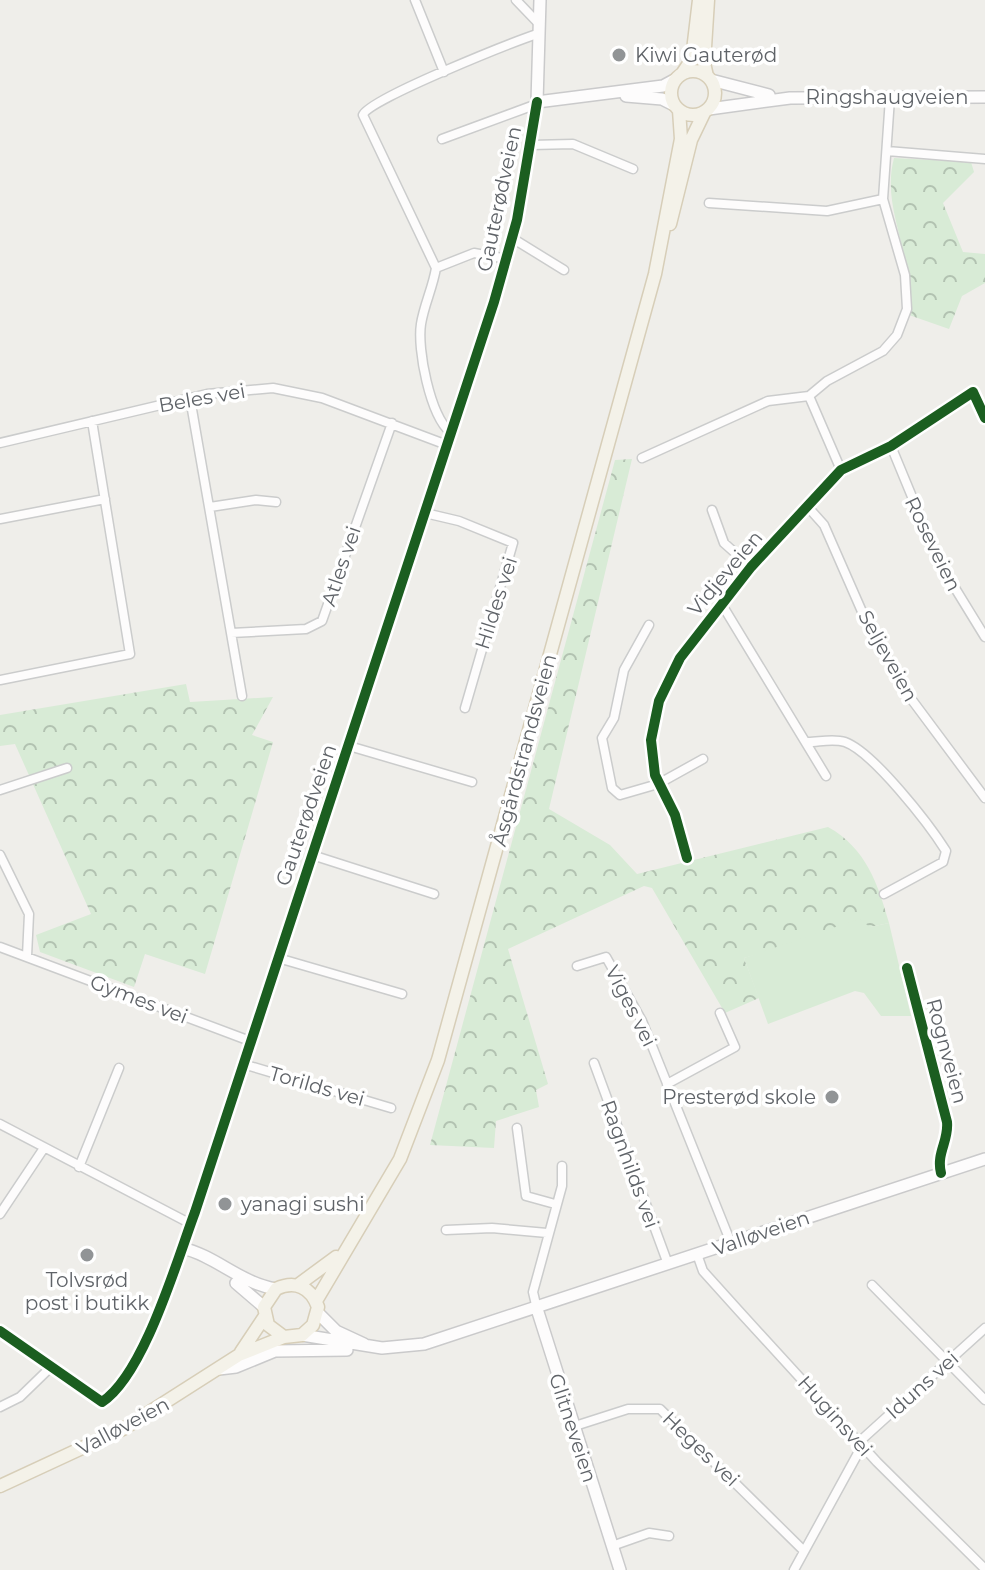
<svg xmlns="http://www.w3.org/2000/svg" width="985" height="1570" font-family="Montserrat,sans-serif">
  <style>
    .forest { fill: url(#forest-crowns) }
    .park { fill: #d8ebd6 }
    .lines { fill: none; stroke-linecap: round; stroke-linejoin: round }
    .street-casing { stroke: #cbcccc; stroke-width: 11 }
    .secondary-casing { stroke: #cacacb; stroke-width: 14 }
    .primary-casing { stroke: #d7ceb8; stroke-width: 15 }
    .street { stroke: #fdfcfc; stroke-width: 8 }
    .secondary { stroke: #fdfcfc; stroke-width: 11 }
    .primary { stroke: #f4f2e9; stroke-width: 12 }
    .cycleway-casing { stroke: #fff; stroke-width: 15 }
    .cycleway { stroke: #1b5e20; stroke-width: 10 }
    .poi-dot { fill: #919496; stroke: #fff; stroke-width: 3 }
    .labels { text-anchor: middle; stroke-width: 7; stroke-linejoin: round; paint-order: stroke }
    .poi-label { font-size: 20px; fill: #5f6368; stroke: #fff; text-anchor: start }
    .street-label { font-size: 20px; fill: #5f6368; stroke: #fff }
  </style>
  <defs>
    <pattern id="forest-crowns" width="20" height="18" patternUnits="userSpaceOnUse" patternTransform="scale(2)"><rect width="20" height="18" fill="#d8ebd6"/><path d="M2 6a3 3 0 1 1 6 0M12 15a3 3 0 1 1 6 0" fill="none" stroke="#b2c2b1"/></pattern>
  </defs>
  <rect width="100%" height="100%" fill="#efeeea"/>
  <path class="forest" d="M 894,158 L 971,162 L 974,172 L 943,203 L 963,252 L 985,254 L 985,283 L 962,296 L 949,329 L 909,315 C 908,298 907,281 905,264 C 900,227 884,196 894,158 Z
    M 632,459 L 549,809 L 610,845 L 637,874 L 828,827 C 866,848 878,884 889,923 L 870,927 L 863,925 L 744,958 L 759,998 L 725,1013 L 652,888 L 644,886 L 508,949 L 548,1084 L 536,1090 L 539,1107 L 496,1121 L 494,1148 L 430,1145 L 615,460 Z
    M 186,684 L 190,702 L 273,697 L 252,735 L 273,742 L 205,974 L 145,954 L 134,987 L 40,952 L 36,935 L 91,914 L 15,744 L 0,746 L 0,715 Z"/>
  <path class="park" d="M 859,919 L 870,927 L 889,923 L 911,1016 L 881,1016 L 864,993 L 855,991 L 768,1024 L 744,958 Z"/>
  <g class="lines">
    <g class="street-casing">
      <path id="street" d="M 415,0 L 444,72
        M 516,0 L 540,25
        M 442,139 L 537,104
        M 531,145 L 573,144 L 633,169
        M 887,151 L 985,159
        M 709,203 L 827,211 L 883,199
        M 512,238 L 564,270
        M 436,268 L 474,253 L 507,259
        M 809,396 L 841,470
        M 190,398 L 242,696
        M 450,432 C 430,415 417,349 421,324 C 424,305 433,287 436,268 L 363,115 C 368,99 516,41 540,33
        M 0,443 L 207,394 L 273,388 L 322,398 L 447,445
        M 891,446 L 939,562 L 985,637
        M 642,458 L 768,401 L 809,396 L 827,381 L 883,351 L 897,335 L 907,309 L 905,275 L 883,199 L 890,98
        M 807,506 L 824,525 L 867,623 L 912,700 L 985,798
        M 210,507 L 256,500 L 276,502
        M 712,510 L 724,543 L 751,567
        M 425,513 L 459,521 L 513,543 L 465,708
        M 0,519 L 105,499
        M 721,603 L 826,776
        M 649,625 L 624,670 L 614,718 L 602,738 L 612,788 L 620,795 L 658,784 L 703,759
        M 231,633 L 306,629 L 322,621 L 392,423
        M 0,680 L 130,654 L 92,421
        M 808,742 C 819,742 833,738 845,742 C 873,752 929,824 946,851 L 943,862 L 884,894
        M 349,746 L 472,782
        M 0,790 L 67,768
        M 0,855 L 29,914 L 27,956
        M 312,855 L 434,894
        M 687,858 L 675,815 L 655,775 L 651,740 L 659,701 L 680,658 L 751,567 L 841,470 L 891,446 L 973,392 L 985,418
        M 0,947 L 250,1041
        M 278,958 L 402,994
        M 577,966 L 606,957 L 642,1021 L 731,1243
        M 594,1063 L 668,1264
        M 243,1064 L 391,1108
        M 667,1084 L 735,1047 L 720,1013
        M 0,1124 L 191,1224
        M 517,1128 L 526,1196 L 555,1204
        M 79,1167 L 119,1068
        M 0,1214 L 44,1148
        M 446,1230 L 492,1228 L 547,1233
        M 697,1254 L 703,1271 L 739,1311 L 877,1462 L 985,1569
        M 872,1285 L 985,1400
        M 537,1309 L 533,1292 L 562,1186 L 562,1166
        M 0,1331 L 102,1402 C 144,1375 177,1260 195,1212 L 494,302 L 517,220 L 537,102
        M 0,1407 L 20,1397 L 52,1366
        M 575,1426 L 628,1409 L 660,1409 L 804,1551
        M 859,1442 L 985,1328
        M 612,1546 L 649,1533 L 669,1536
        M 794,1570 L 857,1455 L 866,1449"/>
    </g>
    <g class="secondary-casing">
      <path id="secondary" d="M 540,0 L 537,102 L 663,86 L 676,79
        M 711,80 L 769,95
        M 626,96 L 662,99 L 674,105
        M 709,109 L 790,98 L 985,97
        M 182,1248 C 216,1256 240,1283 276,1289
        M 236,1283 L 264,1307
        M 537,1309 L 620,1570
        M 318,1313 L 336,1331 L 364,1344
        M 302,1335 L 382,1348 L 424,1344 L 985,1159
        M 219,1369 L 236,1367 L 275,1351 L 347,1350"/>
    </g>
    <g class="primary-casing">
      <path id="primary" d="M671 93a22 22 0 1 1 44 0a22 22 0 1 1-44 0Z
        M 682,74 L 692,59 L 699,0
        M 707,76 L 704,63 L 708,0
        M 670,224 L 691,140 L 704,113
        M 298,1285 L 336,1257
        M 316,1301 L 400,1159 L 438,1060 L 655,274 L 681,139 L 679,110
        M 241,1352 L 265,1316
        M 0,1486 L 123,1429 L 239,1355 L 284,1337 L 302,1335 L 313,1325 L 318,1307 C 311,1287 295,1280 276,1289 L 264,1307 L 268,1325 L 284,1337"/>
    </g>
    <use href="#street" class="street"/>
    <use href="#secondary" class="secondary"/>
    <use href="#primary" class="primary"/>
    <g class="cycleway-casing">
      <path id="cycleway" d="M 687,858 L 675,815 L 655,775 L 651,740 L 659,701 L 680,658 L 751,567 L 841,470 L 891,446 L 973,392 L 985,418
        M 907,968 L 947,1122 C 949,1141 936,1153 941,1173
        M 0,1331 L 102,1402 C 144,1375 177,1260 195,1212 L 494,302 L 517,220 L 537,102"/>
    </g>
    <use href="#cycleway" class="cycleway"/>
  </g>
  <g class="poi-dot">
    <circle cx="619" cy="55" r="8"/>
    <circle cx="832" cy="1097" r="8"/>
    <circle cx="225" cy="1204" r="8"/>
    <circle cx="87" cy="1255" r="8"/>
  </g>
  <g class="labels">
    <g class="poi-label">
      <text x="635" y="62">Kiwi Gauterød</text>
      <text x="816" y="1104" text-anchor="end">Presterød skole</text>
      <text x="241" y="1211">yanagi sushi</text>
      <text x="87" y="1287" text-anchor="middle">Tolvsrød<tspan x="87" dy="23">post i butikk</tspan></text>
    </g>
    <g class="street-label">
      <text x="887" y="104">Ringshaugveien</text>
      <text transform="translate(499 199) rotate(-78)" y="7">Gauterødveien</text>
      <text transform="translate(202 398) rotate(-10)" y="7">Beles vei</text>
      <text transform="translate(933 544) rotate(64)" y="7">Roseveien</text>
      <text transform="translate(341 566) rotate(-71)" y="7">Atles vei</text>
      <text transform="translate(725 573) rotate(-50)" y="7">Vidjeveien</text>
      <text transform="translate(496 603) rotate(-72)" y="7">Hildes vei</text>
      <text transform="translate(888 656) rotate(61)" y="7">Seljeveien</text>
      <text transform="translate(524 750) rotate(-75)" y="7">Åsgårdstrandsveien</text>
      <text transform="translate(306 815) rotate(-71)" y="7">Gauterødveien</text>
      <text transform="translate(139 999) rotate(21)" y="7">Gymes vei</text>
      <text transform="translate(631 1006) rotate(63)" y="7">Viges vei</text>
      <text transform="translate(947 1051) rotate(75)" y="7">Rognveien</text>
      <text transform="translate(317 1086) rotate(16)" y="7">Torilds vei</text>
      <text transform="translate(630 1164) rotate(70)" y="7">Ragnhilds vei</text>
      <text transform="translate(761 1233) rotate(-19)" y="7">Valløveien</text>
      <text transform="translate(922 1385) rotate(-42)" y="7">Iduns vei</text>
      <text transform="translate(835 1416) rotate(48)" y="7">Huginsvei</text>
      <text transform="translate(123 1426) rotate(-28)" y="7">Valløveien</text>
      <text transform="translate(573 1428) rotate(72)" y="7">Glitneveien</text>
      <text transform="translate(701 1449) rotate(44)" y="7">Heges vei</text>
    </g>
  </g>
</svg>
